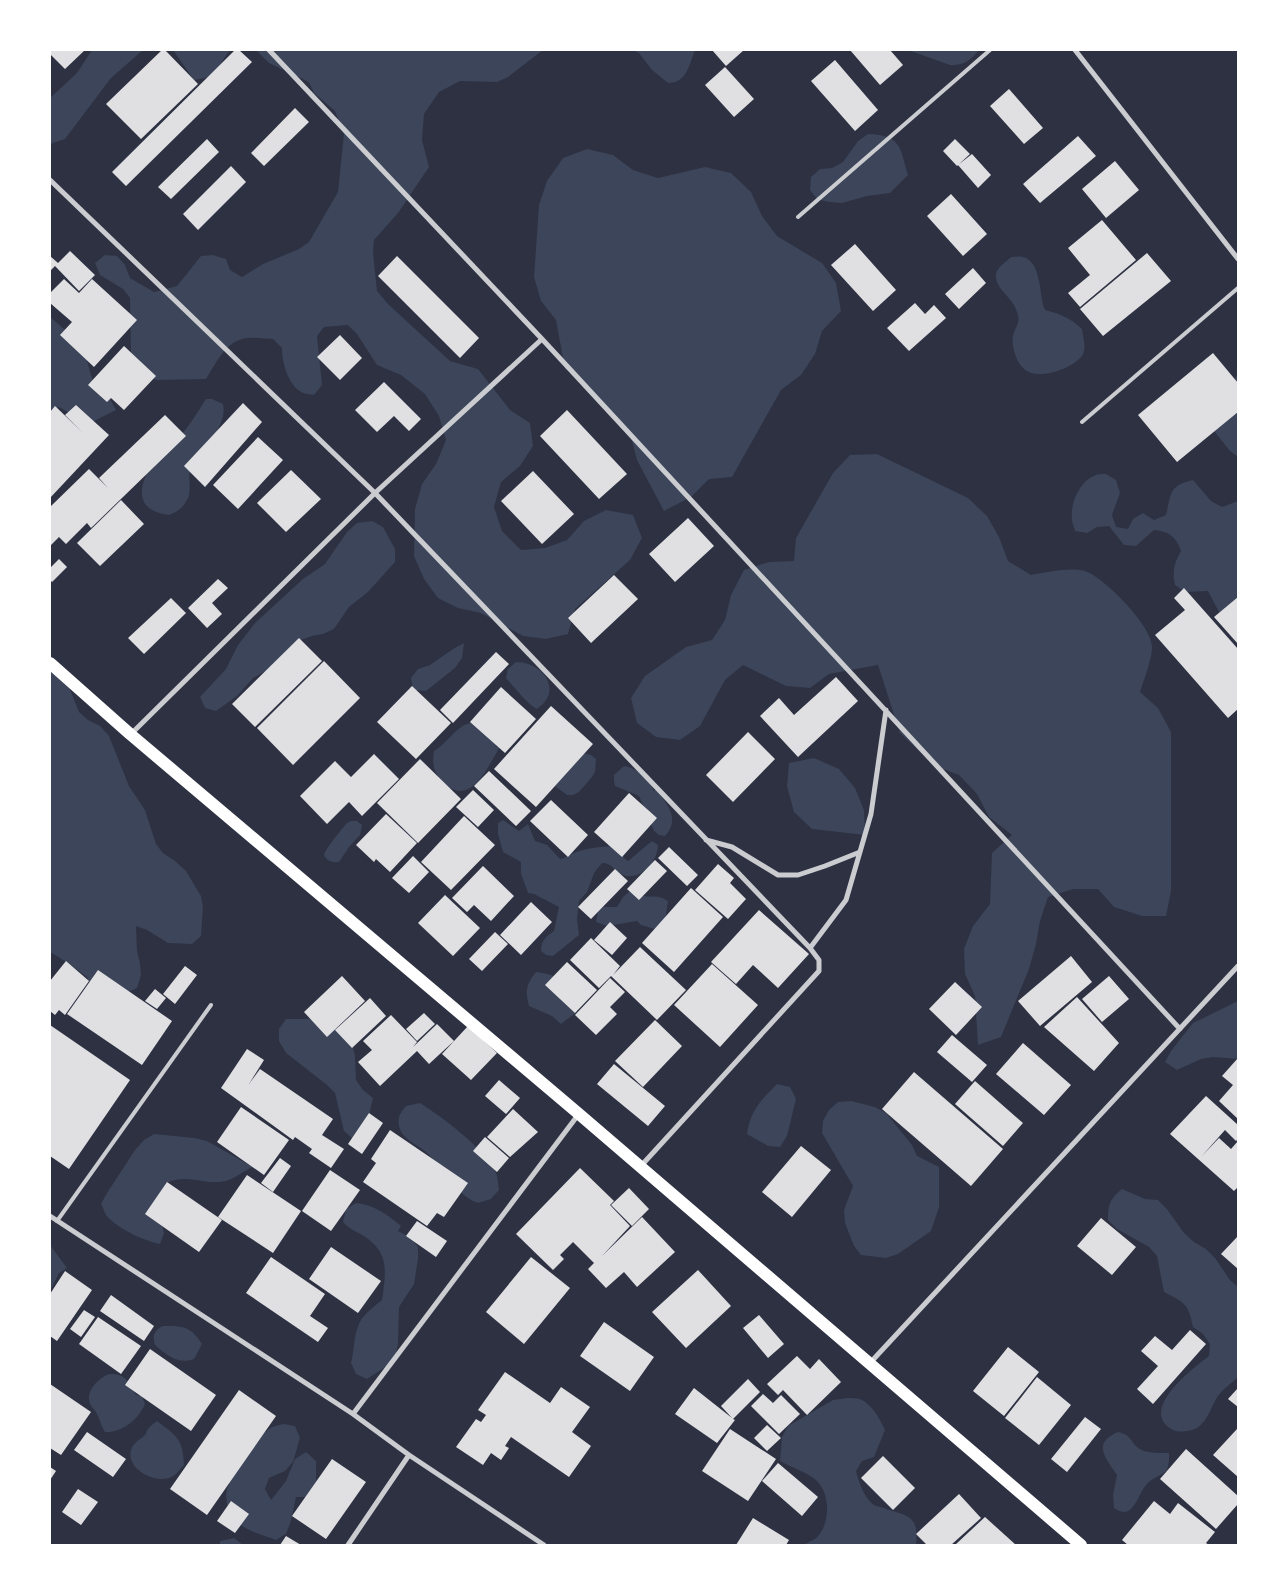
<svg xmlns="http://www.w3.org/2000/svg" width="1288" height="1595" font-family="Roboto,sans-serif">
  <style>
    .green { fill: #3c4559 }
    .building { fill: #e0e0e3 }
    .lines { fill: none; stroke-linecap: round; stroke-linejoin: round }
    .service { stroke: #caccd0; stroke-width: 4 }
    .minor { stroke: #caccd0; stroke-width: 5 }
    .primary { stroke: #fff; stroke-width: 12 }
  </style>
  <rect width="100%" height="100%" fill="#2d3142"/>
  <path class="green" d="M 92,50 L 143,50 L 111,78 L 65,139 L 50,144 L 50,98 L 77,73 Z
    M 173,50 L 230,50 C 216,68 220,77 194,80 Z
    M 256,50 L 543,50 L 508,77 L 497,82 L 460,81 L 439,92 L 424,114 L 422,140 L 429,167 L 398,213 L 374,240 L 373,252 L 377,291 L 388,304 L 450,361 L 478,369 L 510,410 L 530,423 L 533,446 L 520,466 L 501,482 L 494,507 L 502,531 L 521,550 L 545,548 L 567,540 L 584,521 L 606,510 L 633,515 L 642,538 L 630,560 L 575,609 L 568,634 L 546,639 L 523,636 L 481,613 L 458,608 L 438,598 L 424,579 L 414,556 L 415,509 L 422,484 L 436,464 L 446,440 L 439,416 L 425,394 L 401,375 L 377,365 L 357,334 L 348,325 L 324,327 L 317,336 L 322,385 L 314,395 C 310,394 305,394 301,392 C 288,384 282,363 282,348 L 273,339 C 265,339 256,337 248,338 C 226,340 217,362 206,379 L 157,380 L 144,375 L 131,357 L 130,298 L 123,289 L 100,275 L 95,263 L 105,255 L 117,256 L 125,265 L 130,278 L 154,292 L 177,286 L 201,256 L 213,255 L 226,259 L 230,270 L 242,277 L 263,264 L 299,249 L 309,242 L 338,192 L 344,134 L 335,111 L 314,93 L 309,82 L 269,63 Z
    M 633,50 L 695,50 C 689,65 687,83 668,83 L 652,70 L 639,53 Z
    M 908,50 L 979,50 C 971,60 964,66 950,65 Z
    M 868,134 C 901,135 900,147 908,175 L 890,193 L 867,196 L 842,203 L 829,202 L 817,199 L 810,190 L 811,177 L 820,169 L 832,168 L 843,162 L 858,141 Z
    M 587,149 L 613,155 L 633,170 L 658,178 L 705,167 L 731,173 L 751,192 L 762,216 L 777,236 L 822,263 L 836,283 L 841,311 L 822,331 L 815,354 L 801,375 L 781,390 L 732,477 L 709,479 L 691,497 L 664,511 L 637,460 L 631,437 L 585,382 L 565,369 L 556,320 L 541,301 L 534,277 L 539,205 L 547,181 L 563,158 Z
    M 1011,257 C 1015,257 1020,256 1023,257 C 1042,261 1039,297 1045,310 C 1060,314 1071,318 1082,329 C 1083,337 1087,349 1082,356 C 1072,369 1036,382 1023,368 C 1016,361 1011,346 1013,336 C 1017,322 1022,323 1015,307 C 1010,296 994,287 996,274 C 998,266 1006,262 1011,257 Z
    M 50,317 L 71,335 L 86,357 L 93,382 L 110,399 L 116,410 L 92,422 L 80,419 L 59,407 L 50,411 Z
    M 1238,372 L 1238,457 L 1230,451 L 1214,431 Z
    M 206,399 L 212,399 L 223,404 C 228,426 203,448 192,465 C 186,476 193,490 187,500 C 183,508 177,512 169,515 C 144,512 136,498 146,475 C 148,471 150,465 153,461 C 160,454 169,448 176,441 C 188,428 197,413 206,399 Z
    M 877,454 L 968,498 L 987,516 L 999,537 L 1008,561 L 1031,575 C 1047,572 1069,567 1085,571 C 1104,577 1153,627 1152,647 C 1152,659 1144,680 1140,692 L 1158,708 L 1171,732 L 1171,891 L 1166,916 L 1142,916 L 1114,907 L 1098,889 L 1073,889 L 1048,897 L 1040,921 L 1036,944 L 1029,969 L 1001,1037 L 978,1045 L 975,996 L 965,974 L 964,949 L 973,926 L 990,904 L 992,853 L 1012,835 L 989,817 L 977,794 L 959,775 L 935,766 L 900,733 L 878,665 L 829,674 L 810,688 L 786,686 L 743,665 L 725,680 L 700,726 L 680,740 L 656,737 L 637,723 L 631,698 L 645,676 L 686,647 L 712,640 L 725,620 L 731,595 L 744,570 L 769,562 L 794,561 L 796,538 L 833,473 L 850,455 Z
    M 1106,474 L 1116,480 L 1120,493 L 1112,515 L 1116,527 L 1128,529 L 1133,519 L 1143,513 L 1154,520 L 1166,515 C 1171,494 1169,485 1193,480 L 1211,501 L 1222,507 L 1238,501 L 1238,607 L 1230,616 L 1219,612 L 1208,591 L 1185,592 L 1175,585 C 1172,572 1174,563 1181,551 C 1176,536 1169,532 1154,530 L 1136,546 L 1124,545 L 1109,526 L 1097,527 L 1087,533 L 1075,531 C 1074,527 1072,523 1072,520 C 1070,504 1079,482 1094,476 C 1097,474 1102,474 1106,474 Z
    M 372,521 L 383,527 L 395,549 L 395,562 L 368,592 L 349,607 L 334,629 L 323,634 L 312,636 L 301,640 L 276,669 L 264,672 L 253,678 L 237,696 L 216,711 L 205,708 L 200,697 L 226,669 L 238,645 L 255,623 L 303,579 L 325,564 L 347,532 L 357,523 Z
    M 464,643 L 462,658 L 455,668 L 426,691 L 413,690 L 411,678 L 418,669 L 430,665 L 453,649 Z
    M 516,662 C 543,662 564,691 537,709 C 531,708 512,685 506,678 L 508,669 Z
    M 50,664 L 69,687 L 79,712 L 88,720 L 100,726 L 109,736 L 129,786 L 145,810 L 156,844 L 163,853 L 175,861 L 186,871 L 201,896 L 203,907 L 201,936 L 192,944 L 168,943 L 147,930 L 136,926 L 137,951 L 140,963 L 141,975 L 137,988 L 126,993 L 91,988 L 87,977 L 68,963 L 50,952 Z
    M 470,723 C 480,725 494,737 496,747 L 501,745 C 488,766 470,812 441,780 C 433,771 432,762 434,751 C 447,744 456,726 470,723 Z
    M 583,753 L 591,755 L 596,759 L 595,772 L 592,777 L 579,792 L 573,795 L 567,795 L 552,784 Z
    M 814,758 L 839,769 L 855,788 L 864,810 L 865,835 L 812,829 L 794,812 L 787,786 L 789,763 Z
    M 624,766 C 637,768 649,778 654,791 L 656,789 C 667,804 681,819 665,836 L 659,835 L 654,831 L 639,796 L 615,786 L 614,781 L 614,775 Z
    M 503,820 L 519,831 L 528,824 L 535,841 L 547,845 L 560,859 C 567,858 572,853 579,851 C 593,847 606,846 621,846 L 624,858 L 628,861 L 652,841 L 658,845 C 658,860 643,879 626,876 C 616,874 613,863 602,863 L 594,873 L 587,892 L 579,901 L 577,919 L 579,935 L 553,956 L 546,955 L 541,951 C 541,940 546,937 554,931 L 559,907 L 534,894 L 528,893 L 521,874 L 521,862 L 503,852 L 498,834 L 498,823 Z
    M 351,821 L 357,821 L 362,825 L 360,835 L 349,847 L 339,862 C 333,862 327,862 324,855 C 325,849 342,829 347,823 Z
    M 629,892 C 634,892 635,894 640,895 C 651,899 656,893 668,901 L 665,921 L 658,930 L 641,925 L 637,921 L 607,926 L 596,922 L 598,911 L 603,907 L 617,907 L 623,897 Z
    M 536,972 C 567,976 567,985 577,1012 L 561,1024 L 552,1016 L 529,1006 C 525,990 526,985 536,972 Z
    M 1238,1001 L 1238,1059 L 1213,1057 L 1201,1059 L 1177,1070 L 1165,1062 L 1171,1051 L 1193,1023 Z
    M 286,1019 L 323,1019 L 335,1025 L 352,1043 L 355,1056 L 356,1080 L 363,1090 L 373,1098 L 368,1120 L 353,1139 L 344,1131 L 335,1093 L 327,1085 L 286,1053 L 279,1041 L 279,1029 Z
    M 777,1084 L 790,1087 L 796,1099 L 787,1136 L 780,1147 L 768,1146 L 747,1134 C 750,1111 761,1100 777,1084 Z
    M 851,1101 L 875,1107 L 886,1113 L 912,1145 L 917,1156 L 939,1167 L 939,1207 L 931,1231 L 898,1254 L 886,1258 L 861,1255 L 854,1246 L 845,1223 L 844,1210 L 853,1186 L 822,1133 L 823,1121 L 829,1110 L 838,1102 Z
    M 420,1103 C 442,1117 484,1148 495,1171 C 498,1176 498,1184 499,1190 L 491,1199 L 478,1203 C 454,1194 445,1170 426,1152 C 417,1144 402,1140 399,1126 C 397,1117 401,1112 406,1106 Z
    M 154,1134 L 194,1138 L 207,1141 L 253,1167 C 241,1172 233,1181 220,1182 C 198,1183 187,1174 166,1183 L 161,1195 L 161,1220 L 164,1233 L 160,1244 C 144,1241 116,1228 106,1215 C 104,1212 103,1207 101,1204 L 107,1193 L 135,1150 L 144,1140 Z
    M 1122,1189 L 1145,1199 L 1158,1200 L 1167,1209 L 1184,1233 L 1194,1242 L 1206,1249 L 1215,1258 L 1230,1280 L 1238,1287 L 1238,1377 C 1232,1383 1223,1389 1218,1396 C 1211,1406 1208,1421 1197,1428 C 1189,1432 1178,1433 1171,1429 C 1139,1409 1193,1368 1209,1356 L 1210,1344 L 1203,1334 L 1193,1327 C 1188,1303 1185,1303 1164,1292 L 1157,1256 L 1149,1247 L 1117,1229 L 1108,1220 C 1108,1204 1110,1199 1122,1189 Z
    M 356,1203 C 374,1205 387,1214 401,1226 L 398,1231 L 410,1237 L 418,1247 L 418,1259 L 414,1284 L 399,1307 L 398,1344 L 395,1357 L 387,1366 L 367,1379 L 356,1374 L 351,1363 C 355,1349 353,1328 364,1316 C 369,1310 376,1305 382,1300 C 386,1271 390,1252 362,1235 C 353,1230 351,1230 343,1222 L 346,1209 Z
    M 50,1245 L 67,1268 L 59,1273 L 50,1291 Z
    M 163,1326 C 184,1326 190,1326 202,1344 L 194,1359 C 179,1365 166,1355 155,1345 C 152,1336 154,1330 163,1326 Z
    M 110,1374 C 127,1374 128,1382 136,1395 L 142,1396 L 145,1404 C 139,1419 122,1433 105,1432 C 101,1426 100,1420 97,1414 C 95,1410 92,1407 90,1404 C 85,1391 99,1377 110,1374 Z
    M 848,1398 C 851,1398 857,1398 860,1399 C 872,1404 880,1419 885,1430 L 874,1457 L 862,1461 L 856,1471 C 859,1482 864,1498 874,1505 C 877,1507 883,1507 886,1509 C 910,1516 919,1517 916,1545 L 803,1545 C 808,1542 816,1540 819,1535 C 830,1521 830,1494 817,1481 C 807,1472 792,1468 780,1461 L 782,1437 L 788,1426 L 833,1400 Z
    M 157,1421 C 177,1436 183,1439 184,1465 C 180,1469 176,1476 169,1478 C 154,1483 126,1469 131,1450 C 133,1443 139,1440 144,1436 C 148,1432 145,1433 148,1429 C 150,1426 154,1423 157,1421 Z
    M 284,1424 L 295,1426 L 300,1438 L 293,1462 L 285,1471 L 269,1478 L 265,1489 L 271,1500 L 286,1481 L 295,1459 L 306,1452 L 316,1461 L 316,1486 L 308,1497 L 296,1497 L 291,1521 L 286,1534 L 276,1540 C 261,1534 241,1530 232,1516 C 227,1509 225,1497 227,1489 C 233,1473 255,1440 269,1429 C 273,1426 279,1425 284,1424 Z
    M 1118,1432 C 1131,1435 1129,1439 1137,1447 C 1145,1454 1160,1453 1169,1453 C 1170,1480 1160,1470 1146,1485 C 1137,1496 1133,1522 1114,1508 L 1113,1495 L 1117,1475 C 1105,1458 1092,1443 1118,1432 Z
    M 234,1538 L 243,1545 L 220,1545 L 220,1541 Z"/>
  <path class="building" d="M 50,50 L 85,50 L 65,69 L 50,54 Z
    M 162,50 L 165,50 L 198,84 L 141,139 L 106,104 Z
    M 235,50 L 239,50 L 252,62 L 126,186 L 112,172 Z
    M 712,50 L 744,50 L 726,66 Z
    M 850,50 L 890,50 L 903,65 L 880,85 Z
    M 835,60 L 878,110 L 855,131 L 811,81 Z
    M 725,67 L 754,99 L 734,117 L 705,85 Z
    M 1009,89 L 1043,128 L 1024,144 L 990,106 Z
    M 295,108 L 309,122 L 264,166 L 251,153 Z
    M 1078,136 L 1096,156 L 1040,203 L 1023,184 Z
    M 207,139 L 219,152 L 171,199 L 158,187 Z
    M 955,139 L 970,154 L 957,166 L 943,151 Z
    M 972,154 L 991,175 L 978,188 L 958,165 Z
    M 1115,161 L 1139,190 L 1106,218 L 1082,189 Z
    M 231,166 L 246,182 L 198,230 L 183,214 Z
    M 951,194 L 987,234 L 963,256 L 927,216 Z
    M 1102,220 L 1136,260 L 1080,307 L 1068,293 L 1090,275 L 1068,248 Z
    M 855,244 L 896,290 L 873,311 L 831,265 Z
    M 70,251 L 95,275 L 79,291 L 55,266 L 50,271 L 50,256 L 58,263 Z
    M 1147,253 L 1171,281 L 1103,336 L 1080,309 Z
    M 397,256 L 479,338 L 460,358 L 378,276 Z
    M 973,268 L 986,283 L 959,309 L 945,294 Z
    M 64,279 L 79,293 L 92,279 L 137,320 L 94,367 L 60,335 L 72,322 L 50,303 L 50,293 Z
    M 915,303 L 925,314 L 934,305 L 946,318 L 909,351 L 887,328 Z
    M 340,335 L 362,358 L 340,380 L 317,357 Z
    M 124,346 L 156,376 L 124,410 L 111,398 L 107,402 L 88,385 Z
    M 1213,353 L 1238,383 L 1238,412 L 1177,462 L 1138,415 Z
    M 384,382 L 421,419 L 409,431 L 394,416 L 377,432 L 355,410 Z
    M 243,403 L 262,422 L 205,487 L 184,466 Z
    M 76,405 L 109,435 L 50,498 L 50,412 L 55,406 L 82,432 L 65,415 Z
    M 567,410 L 627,474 L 599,499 L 540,436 Z
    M 165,415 L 186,436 L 91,528 L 87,523 L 66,544 L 59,537 L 50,546 L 50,507 L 89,469 L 108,488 L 99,478 Z
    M 258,437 L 283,460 L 238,509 L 213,485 Z
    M 291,470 L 321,499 L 286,532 L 257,503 Z
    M 533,471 L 574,514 L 542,544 L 501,501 Z
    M 121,500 L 144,524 L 100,566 L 77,543 Z
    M 688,518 L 714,546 L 675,582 L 649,554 Z
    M 59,559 L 67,567 L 52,582 L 50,580 L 50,568 Z
    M 614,575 L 638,599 L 591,643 L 568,618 Z
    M 218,579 L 228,588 L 212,603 L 222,614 L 207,628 L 188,608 Z
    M 1184,588 L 1238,649 L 1238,709 L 1228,718 L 1155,635 L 1185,610 L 1174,598 Z
    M 1238,597 L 1238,644 L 1214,617 Z
    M 171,598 L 186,613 L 144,654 L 128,638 Z
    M 299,638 L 322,661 L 255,727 L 232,704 Z
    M 496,652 L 509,664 L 453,723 L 440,710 Z
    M 324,661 L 360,698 L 293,765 L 257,728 Z
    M 836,677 L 858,701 L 798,757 L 760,716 L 779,698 L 794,715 Z
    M 412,686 L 451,723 L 416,759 L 377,722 Z
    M 501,687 L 536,719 L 505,753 L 470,722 Z
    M 551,706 L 593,744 L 536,807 L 494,769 Z
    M 748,732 L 775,759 L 733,802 L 706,775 Z
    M 374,754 L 399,779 L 362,816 L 349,802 L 327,824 L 300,796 L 335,761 L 351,777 Z
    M 420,759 L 461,799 L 418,843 L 377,803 Z
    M 489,771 L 531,811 L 516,826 L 474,786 Z
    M 473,790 L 494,810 L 478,827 L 456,807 Z
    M 629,793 L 657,818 L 622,857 L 594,832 Z
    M 551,800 L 588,835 L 568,857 L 530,821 Z
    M 386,814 L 417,843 L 390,872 L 376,859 L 374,862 L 356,845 Z
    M 464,816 L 495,845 L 451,890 L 421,862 Z
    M 669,847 L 698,875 L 687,886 L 658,858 Z
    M 413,856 L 429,872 L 409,893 L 392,878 Z
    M 655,860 L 667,871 L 639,900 L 627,889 Z
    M 718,864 L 734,878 L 730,883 L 746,899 L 728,919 L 695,890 Z
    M 483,866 L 514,896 L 491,921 L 474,905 L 467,912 L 452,898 Z
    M 615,869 L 628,881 L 591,919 L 578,907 Z
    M 691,888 L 723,917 L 674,972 L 642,943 Z
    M 445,895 L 480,928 L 453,956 L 418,923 Z
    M 531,902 L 552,922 L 521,955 L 500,935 Z
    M 759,910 L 809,954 L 778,988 L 753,965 L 736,984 L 711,962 Z
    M 610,922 L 627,938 L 612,955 L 594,940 Z
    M 495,932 L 508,944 L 482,971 L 469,959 Z
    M 591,938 L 620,966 L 613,975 L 640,947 L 686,990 L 657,1020 L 611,976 L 599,988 L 570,960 Z
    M 1071,956 L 1092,982 L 1040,1026 L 1018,1001 Z
    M 66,961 L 89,981 L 65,1015 L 59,1010 L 55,1015 L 50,1011 L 50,981 Z
    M 567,962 L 597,990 L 575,1013 L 545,985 Z
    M 712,964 L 758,1005 L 720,1047 L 674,1005 Z
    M 185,966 L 197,975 L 175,1004 L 163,994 Z
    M 98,970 L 172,1021 L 142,1065 L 67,1014 Z
    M 342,976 L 365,1001 L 327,1037 L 304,1012 Z
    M 1109,976 L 1129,999 L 1102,1022 L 1082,999 Z
    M 610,978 L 625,992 L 610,1007 L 617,1014 L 596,1035 L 575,1015 Z
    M 955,982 L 982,1007 L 956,1035 L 929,1009 Z
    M 155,989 L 166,998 L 157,1009 L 145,1001 Z
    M 1077,997 L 1119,1043 L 1094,1071 L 1044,1027 Z
    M 370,998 L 386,1016 L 352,1048 L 335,1030 Z
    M 424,1013 L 435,1024 L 417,1041 L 406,1029 Z
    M 391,1015 L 417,1042 L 413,1047 L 437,1024 L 454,1041 L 429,1064 L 417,1051 L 380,1086 L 358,1062 L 372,1050 L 363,1041 Z
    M 655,1020 L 682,1046 L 643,1087 L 615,1061 Z
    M 50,1025 L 130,1080 L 69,1169 L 50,1156 Z
    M 468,1026 L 497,1053 L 471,1080 L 442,1054 Z
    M 952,1035 L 987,1065 L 972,1082 L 937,1052 Z
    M 1023,1043 L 1071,1085 L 1044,1115 L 996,1074 Z
    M 247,1049 L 264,1060 L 249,1084 L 260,1069 L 333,1119 L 322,1135 L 344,1149 L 331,1168 L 309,1153 L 312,1149 L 295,1137 L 293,1140 L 221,1088 Z
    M 1238,1058 L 1238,1119 L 1219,1101 L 1233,1085 L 1222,1076 Z
    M 614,1064 L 665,1106 L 648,1126 L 597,1084 Z
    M 914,1072 L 1003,1149 L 971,1186 L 882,1109 Z
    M 499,1080 L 520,1098 L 506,1114 L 485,1096 Z
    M 975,1081 L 1023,1123 L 1003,1146 L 955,1104 Z
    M 1206,1096 L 1238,1125 L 1238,1139 L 1236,1141 L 1225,1130 L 1201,1157 L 1219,1138 L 1231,1149 L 1238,1141 L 1238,1187 L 1234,1191 L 1170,1134 Z
    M 241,1107 L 289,1140 L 264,1175 L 217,1142 Z
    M 513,1109 L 538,1132 L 510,1157 L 487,1137 Z
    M 369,1113 L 383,1123 L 362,1154 L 348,1144 Z
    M 390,1130 L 468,1183 L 444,1217 L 437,1213 L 427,1226 L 363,1182 L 376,1163 L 371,1159 Z
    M 485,1137 L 509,1158 L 497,1172 L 473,1151 Z
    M 801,1146 L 831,1170 L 792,1217 L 762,1192 Z
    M 280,1158 L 291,1166 L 273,1192 L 261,1183 Z
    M 580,1168 L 614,1201 L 610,1205 L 630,1226 L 602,1256 L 642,1217 L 675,1252 L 637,1287 L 624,1272 L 606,1288 L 588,1269 L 594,1263 L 573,1242 L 560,1255 L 564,1259 L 553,1270 L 516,1234 Z
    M 330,1170 L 360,1190 L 331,1231 L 302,1211 Z
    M 247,1175 L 301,1211 L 273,1253 L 218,1217 Z
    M 167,1182 L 222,1220 L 199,1252 L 145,1214 Z
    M 629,1188 L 649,1209 L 632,1226 L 611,1205 Z
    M 1101,1218 L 1136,1247 L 1112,1275 L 1077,1246 Z
    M 417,1221 L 447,1241 L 436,1257 L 406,1236 Z
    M 1238,1236 L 1238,1269 L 1221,1254 Z
    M 331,1247 L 381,1281 L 358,1313 L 309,1279 Z
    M 271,1257 L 325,1294 L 310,1316 L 328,1328 L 318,1342 L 246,1293 Z
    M 531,1257 L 570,1288 L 524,1344 L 486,1312 Z
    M 698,1270 L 731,1306 L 686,1348 L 652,1312 Z
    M 65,1271 L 92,1290 L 57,1341 L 50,1336 L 50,1294 Z
    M 111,1295 L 154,1326 L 144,1341 L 100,1311 Z
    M 84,1310 L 95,1317 L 81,1337 L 70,1329 Z
    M 759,1315 L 784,1344 L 768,1358 L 743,1328 Z
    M 98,1317 L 141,1346 L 121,1374 L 79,1344 Z
    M 604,1322 L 654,1357 L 630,1391 L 580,1356 Z
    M 1190,1330 L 1206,1344 L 1153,1404 L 1137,1389 L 1158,1366 L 1141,1351 L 1155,1336 L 1172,1350 Z
    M 1008,1347 L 1039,1372 L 1004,1416 L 973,1391 Z
    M 150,1349 L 216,1395 L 191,1431 L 125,1385 Z
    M 797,1356 L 810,1369 L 819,1359 L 841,1382 L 807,1415 L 783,1390 L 778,1395 L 767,1384 Z
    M 505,1372 L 550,1403 L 561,1387 L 590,1407 L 572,1432 L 591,1446 L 569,1477 L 511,1437 L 505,1446 L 509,1448 L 501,1460 L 491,1453 L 483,1465 L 456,1447 L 476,1419 L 481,1422 L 486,1415 L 478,1410 Z
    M 1037,1377 L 1071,1405 L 1039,1445 L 1005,1418 Z
    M 748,1379 L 760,1392 L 733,1419 L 735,1420 L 717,1443 L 675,1414 L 694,1388 L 732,1418 L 721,1406 Z
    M 50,1384 L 91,1412 L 61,1455 L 50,1448 Z
    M 1238,1388 L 1238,1407 L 1228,1399 Z
    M 239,1390 L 276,1416 L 207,1515 L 170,1489 Z
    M 763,1394 L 773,1403 L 781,1395 L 800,1414 L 779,1434 L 751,1406 Z
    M 1085,1417 L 1101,1429 L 1067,1472 L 1051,1459 Z
    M 767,1425 L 781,1438 L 767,1451 L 754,1438 Z
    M 730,1429 L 776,1459 L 748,1501 L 702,1471 Z
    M 1237,1429 L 1238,1431 L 1238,1477 L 1213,1455 Z
    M 87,1432 L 126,1459 L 113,1477 L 74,1450 Z
    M 1186,1449 L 1238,1496 L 1238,1504 L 1216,1529 L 1160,1479 Z
    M 883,1456 L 915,1488 L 893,1510 L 861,1478 Z
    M 332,1459 L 366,1482 L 326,1539 L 292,1516 Z
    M 778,1463 L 818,1497 L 802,1516 L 762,1481 Z
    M 50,1467 L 56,1471 L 50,1480 Z
    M 78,1489 L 98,1502 L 81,1525 L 62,1512 Z
    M 959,1494 L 981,1518 L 951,1545 L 927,1545 L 916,1534 Z
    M 231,1501 L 249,1514 L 235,1533 L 217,1521 Z
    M 1154,1501 L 1170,1514 L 1178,1503 L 1215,1532 L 1206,1543 L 1209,1545 L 1128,1545 L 1122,1540 Z
    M 985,1517 L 1016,1545 L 955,1545 Z
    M 753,1518 L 789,1540 L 786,1545 L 736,1545 Z
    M 286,1536 L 301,1545 L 280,1545 Z"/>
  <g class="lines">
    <path class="service" d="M 798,217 L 990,50
      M 1082,422 L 1238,288
      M 57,1221 L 211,1005"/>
    <path class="minor" d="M 269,50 L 542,339 L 1180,1029
      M 1075,50 L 1238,259
      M 50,180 L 375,493 L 810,948
      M 131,734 L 375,493 L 542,339
      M 706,840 L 732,847 L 778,875 L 798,875 L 825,866 L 860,852
      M 640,1167 L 819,971 L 819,960 L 810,948 L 846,900 L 871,814 L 886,710
      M 50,1216 L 353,1414 L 409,1455 L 544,1545
      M 870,1363 L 1238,966
      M 353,1414 L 578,1115
      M 348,1545 L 409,1455"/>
    <path class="primary" d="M 50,663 L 130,734 L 579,1114 L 1081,1545"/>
  </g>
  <rect width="1288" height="1595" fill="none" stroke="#ffffff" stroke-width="102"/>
</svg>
